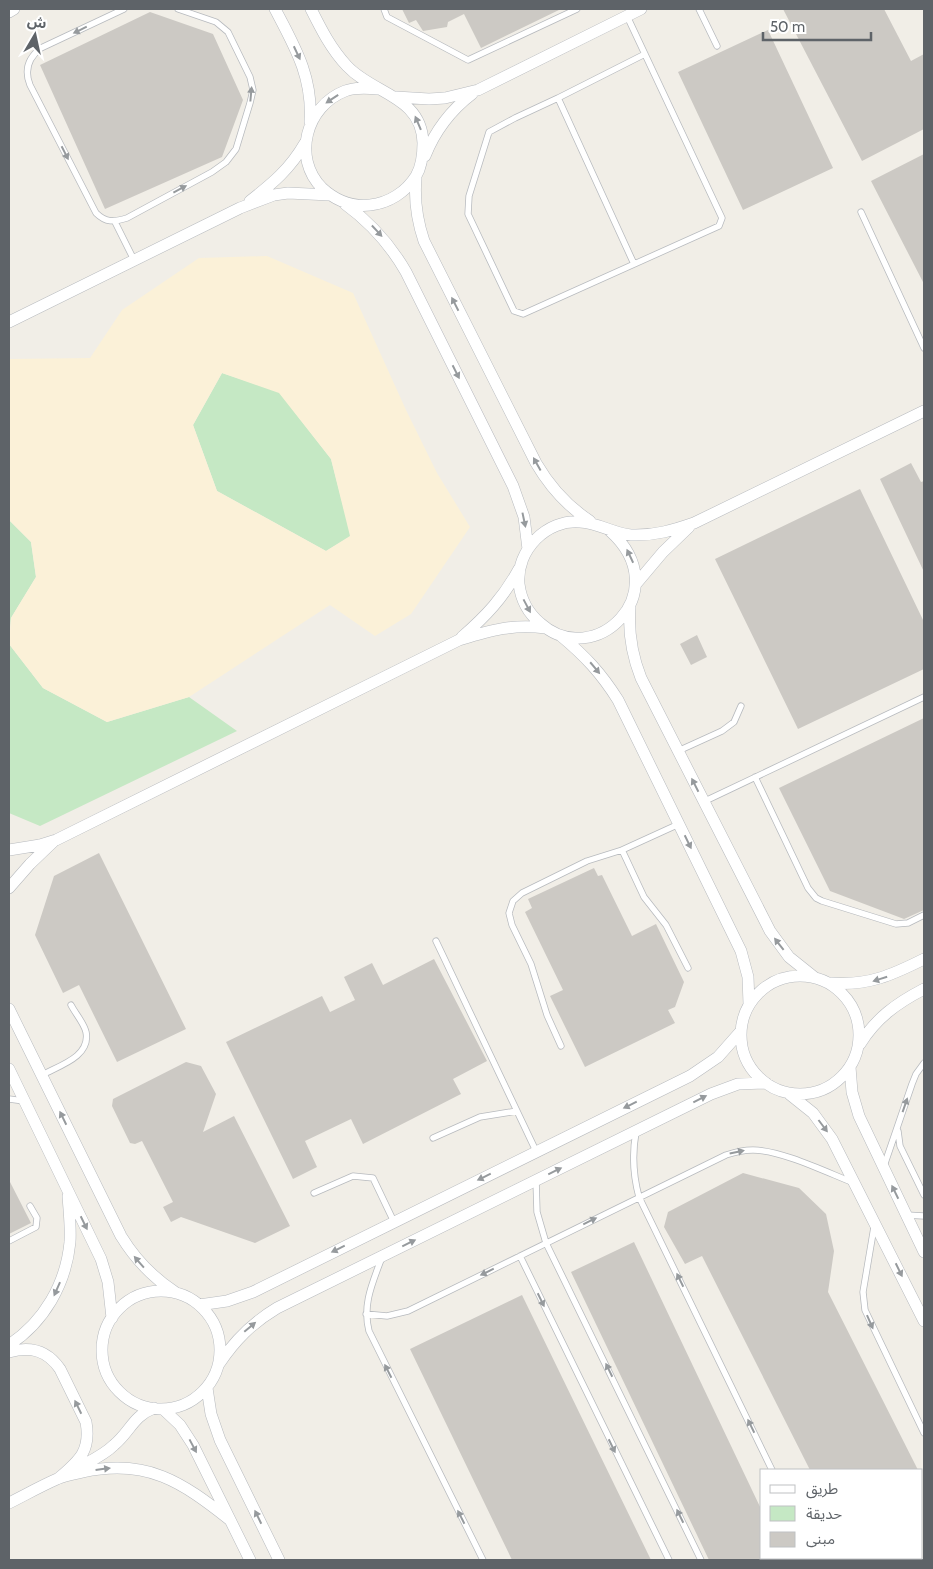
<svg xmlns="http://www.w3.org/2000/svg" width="933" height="1569" font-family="Cabin,'Noto Sans Arabic',sans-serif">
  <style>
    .green { fill: #c5e8c4 }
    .sand { fill: #fbf1d8; fill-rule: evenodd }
    .building { fill: #ccc9c4 }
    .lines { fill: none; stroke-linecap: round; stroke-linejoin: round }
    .service-casing { stroke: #b7babe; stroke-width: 7 }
    .minor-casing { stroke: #b7babe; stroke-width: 12 }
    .service { stroke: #fff; stroke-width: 5.5 }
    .minor { stroke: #fff; stroke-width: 11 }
    .oneway { fill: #969a9d }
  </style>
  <rect width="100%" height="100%" fill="#f1eee7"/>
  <path class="green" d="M 222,373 L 279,392 L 331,459 L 351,536 L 326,551 L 217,491 L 193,425 Z
    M 9,520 L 31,542 L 36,577 L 11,618 L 9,637 Z
    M 9,644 L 43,688 L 107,722 L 189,697 L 237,731 L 40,826 L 9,813 Z"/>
  <path class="sand" d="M 267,256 L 353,293 L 406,410 L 437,473 L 470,527 L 411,614 L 375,636 L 330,605 L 189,697 L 107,722 L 43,688 L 9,644 L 11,618 L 36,577 L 31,542 L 9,520 L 9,359 L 90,358 L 122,310 L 199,258 ZM 222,373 L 279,393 L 331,459 L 350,536 L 326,551 L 217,491 L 193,425 Z"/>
  <path class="building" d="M 402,9 L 561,9 L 481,48 L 464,14 L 448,22 L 447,27 L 423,31 L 416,20 L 409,23 Z
    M 783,9 L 884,9 L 911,61 L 924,54 L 924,129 L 862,161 Z
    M 150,12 L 213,34 L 243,100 L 222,157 L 105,209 L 40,65 Z
    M 768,30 L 833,168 L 743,210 L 678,72 Z
    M 924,154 L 924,284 L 871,181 Z
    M 911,463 L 921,482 L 924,481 L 924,572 L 880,479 Z
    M 860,489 L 924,622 L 924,669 L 798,729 L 715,559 Z
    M 697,635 L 707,657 L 691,665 L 680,644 Z
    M 924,718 L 924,910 L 904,919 L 830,891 L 779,788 Z
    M 99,853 L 186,1029 L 117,1062 L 79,985 L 63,993 L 35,935 L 54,876 Z
    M 594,868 L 598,876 L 602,875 L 632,936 L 656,924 L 684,982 L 675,1007 L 668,1010 L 675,1023 L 585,1067 L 550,996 L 563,990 L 525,912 L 532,908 L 528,899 Z
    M 434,959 L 487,1061 L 453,1079 L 461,1094 L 363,1144 L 351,1119 L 305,1141 L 317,1167 L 293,1179 L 226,1042 L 322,996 L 330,1012 L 355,1000 L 344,977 L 372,963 L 383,985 Z
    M 186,1062 L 201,1066 L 216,1094 L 203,1132 L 234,1116 L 290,1226 L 255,1243 L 181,1217 L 171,1222 L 163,1207 L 173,1202 L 142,1141 L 135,1144 L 130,1143 L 112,1106 L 113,1099 Z
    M 743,1173 L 799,1188 L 826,1214 L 834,1251 L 828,1292 L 918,1470 L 810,1470 L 702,1256 L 685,1264 L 664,1227 L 668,1212 Z
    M 9,1180 L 31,1223 L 9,1234 Z
    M 634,1242 L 762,1511 L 762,1560 L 709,1560 L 571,1272 Z
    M 522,1295 L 651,1560 L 512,1560 L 410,1349 Z"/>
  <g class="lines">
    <g class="service-casing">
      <path id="service" d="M 124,9 L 41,48 C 28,58 24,70 30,85 L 96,213 C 106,223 114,222 127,218 L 212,172 L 226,162 L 236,149 L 250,103 L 253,90 L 250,77 L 228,32 L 216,22 L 178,9
        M 384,9 L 387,17 L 468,60 L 577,9
        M 699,9 L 717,46
        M 558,98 L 515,118 L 489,132 L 469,196 L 468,214 L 514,311 L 523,314 L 719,226 L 722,218 L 627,16
        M 861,212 L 924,348
        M 115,222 L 134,260
        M 634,264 L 558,98 L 645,54
        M 678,751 L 722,731 L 734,722 L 741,706
        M 755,777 L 808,888 L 816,898 L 822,901 L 896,924 L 908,923 L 924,915
        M 703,802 L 924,697
        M 622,850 L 644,897 L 666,925 L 688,968
        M 436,941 L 536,1151
        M 561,1046 L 547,1015 L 531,964 L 512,925 L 509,913 L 513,901 L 522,893 L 587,861 L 622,850 L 679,824
        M 42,1075 C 58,1066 91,1057 86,1032 C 84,1023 75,1013 71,1005
        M 9,1099 L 24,1101
        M 898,1131 L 900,1146 L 924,1195
        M 636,1132 C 632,1154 633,1175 639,1197 L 772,1470
        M 433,1138 L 480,1117 L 517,1111
        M 884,1166 L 912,1084 L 916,1074 L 924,1063
        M 536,1180 L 537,1212 L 546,1243 L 701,1560
        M 314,1193 L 353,1176 L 373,1178 L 394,1222
        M 906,1215 L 924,1216
        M 874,1227 L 863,1292 L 865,1310 L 924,1433
        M 9,1241 L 36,1227 L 37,1218 L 30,1206
        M 520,1256 L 669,1560
        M 382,1257 C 373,1282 362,1304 369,1331 L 483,1560
        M 366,1314 L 387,1316 L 408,1311 L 726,1155 C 735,1152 744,1150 753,1150 C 781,1150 826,1172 854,1183
        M 815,1558 L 816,1560"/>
    </g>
    <g class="minor-casing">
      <path id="minor" d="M 275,9 C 295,47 313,77 310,122
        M 311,9 C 321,29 331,49 347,66 C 373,94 422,96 423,143 C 423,154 422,166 416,176 C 406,192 389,203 370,205 C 352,207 335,200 322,188 C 292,158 306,106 345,91 C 355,87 367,88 378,89
        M 9,12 L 14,9
        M 396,97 L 429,99 L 445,98 L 478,90 L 641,9
        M 425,156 C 435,131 451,110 472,94
        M 416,178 C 414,200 417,220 424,241 L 536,463 C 550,487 567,506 590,521
        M 250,201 C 273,183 290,169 305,143
        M 345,204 C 371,223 390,244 406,272 L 513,486 L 524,517 L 528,549
        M 9,322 L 240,208 L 274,195 L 288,193 L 330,195
        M 610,531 C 678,592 594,672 540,623 C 528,613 521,600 519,584 C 516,550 547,519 580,522 C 599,523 612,533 631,535 C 654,536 674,530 694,523 L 924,411
        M 636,584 L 663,552 L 689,527
        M 630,607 C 628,632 632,655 641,678 L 770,931 L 789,957 L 814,977
        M 561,636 C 585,656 601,673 618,700 L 741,951 L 748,977 L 749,1004
        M 462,637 C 486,616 503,598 519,569
        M 9,850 L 40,845 L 56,840 L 459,640 C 492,630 511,624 546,628
        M 9,888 L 30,864 L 53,842
        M741 1035a59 59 0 1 1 118 0a59 59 0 1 1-118 0Z
        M 831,983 C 868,986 892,975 924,959
        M 9,1009 L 121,1236 C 135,1259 152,1277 175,1292
        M 860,1044 C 876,1018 897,1003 924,989
        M 850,1067 L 852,1092 L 859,1116 L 924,1252
        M 9,1069 L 101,1259 L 108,1282 L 112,1318
        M 788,1093 L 813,1113 L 832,1139 L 924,1321
        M102 1350a59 59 0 1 1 118 0a59 59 0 1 1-118 0Z
        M 199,1305 L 227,1301 L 253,1292 L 690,1076 L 718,1057 L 741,1031
        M 9,1345 C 44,1322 66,1284 70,1242 C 71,1227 69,1211 68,1196
        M 9,1352 C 30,1346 47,1350 60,1369 L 86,1422 C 91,1450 80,1460 60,1477
        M 219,1364 C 235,1340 252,1323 277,1308 L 711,1094 L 738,1084 L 766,1083
        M 207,1388 L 211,1414 L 220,1440 L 279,1560
        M 163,1409 L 180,1425 L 193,1445 L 250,1560
        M 74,1470 C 88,1462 103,1456 114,1445 C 130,1432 133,1416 154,1408
        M 9,1503 C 25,1495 41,1486 57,1479 C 65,1475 75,1474 83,1472 C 147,1458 182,1482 230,1520"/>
    </g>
    <use href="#service" class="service"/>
    <use href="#minor" class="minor"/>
  </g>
  <defs><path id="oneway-solid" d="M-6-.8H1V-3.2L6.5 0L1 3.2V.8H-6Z" transform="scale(1.25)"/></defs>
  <g class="oneway">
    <use href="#oneway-solid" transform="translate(80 30) rotate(154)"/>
    <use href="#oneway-solid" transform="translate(297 53) rotate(65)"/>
    <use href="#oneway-solid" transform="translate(251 94) rotate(-85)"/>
    <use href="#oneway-solid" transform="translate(332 99) rotate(146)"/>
    <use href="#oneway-solid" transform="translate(418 123) rotate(-113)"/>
    <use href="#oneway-solid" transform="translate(65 153) rotate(63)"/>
    <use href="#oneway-solid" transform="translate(180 189) rotate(-28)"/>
    <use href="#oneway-solid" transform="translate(377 231) rotate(47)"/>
    <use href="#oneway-solid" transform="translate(455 304) rotate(-117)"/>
    <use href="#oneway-solid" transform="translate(456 372) rotate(63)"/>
    <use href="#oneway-solid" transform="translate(537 464) rotate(-119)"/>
    <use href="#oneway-solid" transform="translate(524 520) rotate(78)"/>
    <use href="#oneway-solid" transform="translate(630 556) rotate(-115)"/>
    <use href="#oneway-solid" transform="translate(527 606) rotate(62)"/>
    <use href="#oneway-solid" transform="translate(595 668) rotate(50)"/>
    <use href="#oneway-solid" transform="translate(695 785) rotate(-117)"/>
    <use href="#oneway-solid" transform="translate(688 842) rotate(64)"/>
    <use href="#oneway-solid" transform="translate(779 944) rotate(-128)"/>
    <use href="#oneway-solid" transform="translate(880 979) rotate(163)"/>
    <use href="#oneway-solid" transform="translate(700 1099) rotate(-27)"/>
    <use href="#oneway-solid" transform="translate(630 1105) rotate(154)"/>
    <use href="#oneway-solid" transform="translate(905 1105) rotate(-71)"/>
    <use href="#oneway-solid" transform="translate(63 1118) rotate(-116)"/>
    <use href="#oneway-solid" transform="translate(823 1126) rotate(53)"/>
    <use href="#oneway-solid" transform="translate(737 1152) rotate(-12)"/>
    <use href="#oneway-solid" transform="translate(555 1171) rotate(-26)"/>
    <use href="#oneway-solid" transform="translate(484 1177) rotate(154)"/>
    <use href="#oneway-solid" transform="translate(895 1192) rotate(-116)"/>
    <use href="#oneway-solid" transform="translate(590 1221) rotate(-26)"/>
    <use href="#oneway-solid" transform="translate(84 1223) rotate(64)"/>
    <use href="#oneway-solid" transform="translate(409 1243) rotate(-26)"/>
    <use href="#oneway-solid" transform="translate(338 1249) rotate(154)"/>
    <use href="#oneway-solid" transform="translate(139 1262) rotate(-131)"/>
    <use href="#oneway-solid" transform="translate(899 1270) rotate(64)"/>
    <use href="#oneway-solid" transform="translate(487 1272) rotate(154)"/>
    <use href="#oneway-solid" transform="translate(680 1280) rotate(-116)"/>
    <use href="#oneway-solid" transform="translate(57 1289) rotate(114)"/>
    <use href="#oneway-solid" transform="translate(541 1300) rotate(64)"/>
    <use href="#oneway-solid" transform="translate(870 1322) rotate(66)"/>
    <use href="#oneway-solid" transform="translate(250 1327) rotate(-40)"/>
    <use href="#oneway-solid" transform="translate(609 1370) rotate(-116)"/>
    <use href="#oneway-solid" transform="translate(388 1371) rotate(-117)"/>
    <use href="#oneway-solid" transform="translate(78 1407) rotate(-116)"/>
    <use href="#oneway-solid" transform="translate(751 1426) rotate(-116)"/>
    <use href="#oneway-solid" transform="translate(193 1446) rotate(62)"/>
    <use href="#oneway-solid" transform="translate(612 1446) rotate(64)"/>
    <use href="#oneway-solid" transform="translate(103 1469) rotate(-7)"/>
    <use href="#oneway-solid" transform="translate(680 1516) rotate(-116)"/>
    <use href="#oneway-solid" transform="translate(258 1517) rotate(-116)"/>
    <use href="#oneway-solid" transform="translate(461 1517) rotate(-117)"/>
  </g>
  <rect width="933" height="1569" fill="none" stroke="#5e6368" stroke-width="20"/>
  <rect x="760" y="1469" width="162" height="90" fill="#ffffff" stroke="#bfc1c3"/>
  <rect x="770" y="1485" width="25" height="8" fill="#ffffff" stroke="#bfc1c3"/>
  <text x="806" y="1494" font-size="15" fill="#5e6368">طريق</text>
  <rect x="770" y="1506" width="25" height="15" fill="#c5e8c4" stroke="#bfc1c3"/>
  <text x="806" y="1519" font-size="15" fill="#5e6368">حديقة</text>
  <rect x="770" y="1532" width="25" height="15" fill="#ccc9c4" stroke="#bfc1c3"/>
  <text x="806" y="1544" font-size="15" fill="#5e6368">مبنى</text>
  <g transform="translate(35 35) rotate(9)" stroke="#ffffff" stroke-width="4" paint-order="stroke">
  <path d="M0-4L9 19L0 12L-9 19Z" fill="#5e6368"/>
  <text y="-8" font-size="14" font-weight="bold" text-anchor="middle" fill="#5e6368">ش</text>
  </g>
  <path d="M763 32v8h108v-8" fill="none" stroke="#5e6368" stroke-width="2.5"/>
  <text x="770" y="32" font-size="15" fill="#5e6368" stroke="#ffffff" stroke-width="4" paint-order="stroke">50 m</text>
</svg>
